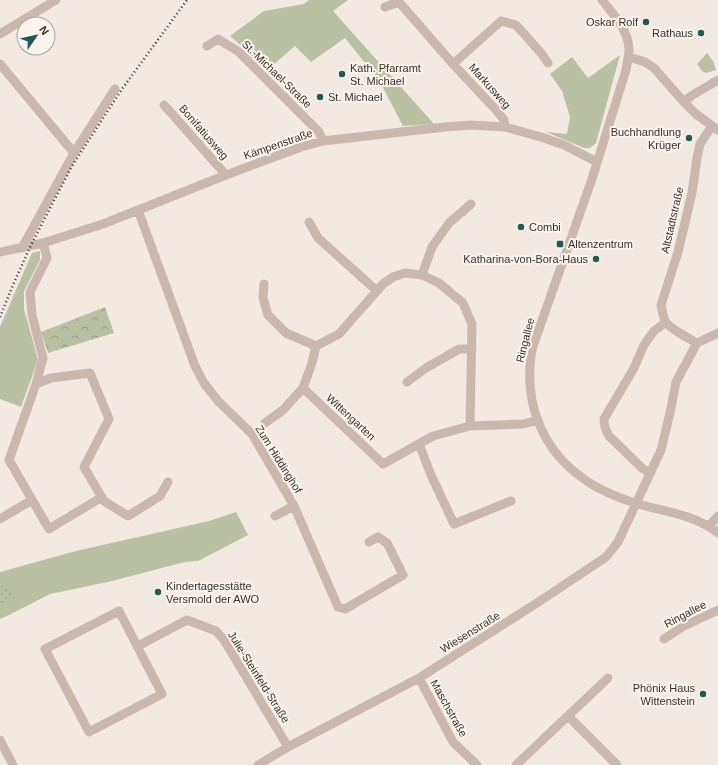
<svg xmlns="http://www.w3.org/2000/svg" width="718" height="765" font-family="Arial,sans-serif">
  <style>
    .grass { fill: #b9c1a2 }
    .forest { fill: url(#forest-crowns) }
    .park { fill: url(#park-dots) }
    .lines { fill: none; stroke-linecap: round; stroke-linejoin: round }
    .minor { stroke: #cab8ae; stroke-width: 9 }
    .rail { stroke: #392f2c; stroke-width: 2.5; stroke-dasharray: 1 3; stroke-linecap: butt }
    .poi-dot { fill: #245857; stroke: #faf4ee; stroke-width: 1.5 }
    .labels { text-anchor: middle; stroke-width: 4; stroke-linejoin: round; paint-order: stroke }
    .poi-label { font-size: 11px; fill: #392f2c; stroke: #faf4ee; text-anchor: end }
    .street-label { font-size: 11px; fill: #392f2c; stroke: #faf4ee }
  </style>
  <defs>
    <pattern id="forest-crowns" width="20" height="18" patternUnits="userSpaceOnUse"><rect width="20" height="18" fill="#b9c1a2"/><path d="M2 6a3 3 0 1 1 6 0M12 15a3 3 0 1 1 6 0" fill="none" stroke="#979d84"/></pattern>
    <pattern id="park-dots" width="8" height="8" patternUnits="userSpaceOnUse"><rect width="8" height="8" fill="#b9c1a2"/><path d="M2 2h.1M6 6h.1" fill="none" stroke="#979d84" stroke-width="1.8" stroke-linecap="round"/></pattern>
  </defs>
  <rect width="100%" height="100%" fill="#f2e9e2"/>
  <path class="grass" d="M 309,0 L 348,0 L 333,11 L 434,124 L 403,126 L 379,80 L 345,38 L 311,62 L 295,46 L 266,71 L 244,48 L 230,36 L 264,11 L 304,4 Z
    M 707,53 L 713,61 L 716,70 L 706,73 L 702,71 L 697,64 Z
    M 620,55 L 596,143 L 590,148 L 584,148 L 546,132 L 567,134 L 570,117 L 562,91 L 550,74 L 572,57 L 588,78 Z
    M 40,251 L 40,260 L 24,291 L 24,309 L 38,360 L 21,407 L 0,399 L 0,327 L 32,253 Z
    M 236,512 L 248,535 L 198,561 L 185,562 L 108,582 L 50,594 L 9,615 L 0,619 L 0,572 L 76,551 L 209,521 Z"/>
  <path class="forest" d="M 105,307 L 114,333 L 48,353 L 41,332 Z"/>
  <path class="park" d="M 0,586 L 3,586 L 14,592 L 15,597 L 0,609 Z"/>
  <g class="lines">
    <path class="minor" d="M 602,0 C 613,14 628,29 629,49 C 629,56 627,63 626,70 L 592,179 L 538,332 C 535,340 532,348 531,356 C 525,401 540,444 576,473 C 580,476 584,479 588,482 C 602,491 619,498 635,503 C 663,512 695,514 718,533
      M 385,7 L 399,2 L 453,64 L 496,110 L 504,120 L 505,127
      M 0,34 L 56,0
      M 207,46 L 218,39 L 239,52 L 319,132 L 323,141
      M 629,57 L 645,62 L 654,68 L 684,102 L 696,114 L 718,130
      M 0,64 L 74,153
      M 453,64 L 501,21 L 516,25 L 541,53 L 548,63
      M 684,102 L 691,96 L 718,80
      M 164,105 L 226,175
      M 138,210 L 195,366 L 204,383 L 218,401 L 252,434 L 294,506 L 338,607 L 345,609 L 403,575 L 387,543 L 378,537 L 369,542
      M 309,222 L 318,238 L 377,291
      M 43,243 L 47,258 L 30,292 L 32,315 L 43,358 L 36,384 L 9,460 L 49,529 L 102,497
      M 22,248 L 74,153 L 115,89
      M 0,252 L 43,243 L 103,224 L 226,175 L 301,147 L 323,141 L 445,127 L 471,125 L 505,127 L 541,137 L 564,145 L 597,162
      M 422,275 L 432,247 L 449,223 L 471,204
      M 264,284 L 263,298 L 268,315 L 286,333 L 316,346
      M 697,343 C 688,338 670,329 665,321 C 663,316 662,310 661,305 L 678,252 L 692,193 L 697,158 L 700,144 L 712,126
      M 407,382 L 426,368 L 459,349 L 472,349
      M 36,384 L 51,378 L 90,373 L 109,419 L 84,467 L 104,501 L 128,516 L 160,496 L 168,482
      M 303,388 L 383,464 L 433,436 L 470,426 L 523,424 L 538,420
      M 265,423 L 283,410 L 303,388 L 312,363 L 316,346 L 339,334 L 383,284 L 393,277 L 405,273 L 422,275 L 439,283 L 463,303 L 472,324 L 470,426
      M 419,444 L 431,475 L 454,524 L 511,501
      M 650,473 L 642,468 L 609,436 C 605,430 604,426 604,419 L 634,368 L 644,345 L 654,331 L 666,322
      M 275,516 L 294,506
      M 0,519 L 32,500
      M 709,526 L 718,516
      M 119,611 L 162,694 L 89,732 L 45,649 Z
      M 664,639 L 682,627 L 718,610
      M 138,646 L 187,620 L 216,631 L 224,640 L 288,747
      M 419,678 L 453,742 L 477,765
      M 568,716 L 617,765
      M 0,740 L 13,765
      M 258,765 L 288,747 L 419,678 L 537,603 L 606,557 L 618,542 L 661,450 L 670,413 L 676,382 L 697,343 L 718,333
      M 516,765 L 608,678"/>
    <path class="rail" d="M 0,317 L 13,285 L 31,245 L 72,166 L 122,89 L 187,0"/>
  </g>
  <g class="poi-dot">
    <circle cx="646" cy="22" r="4"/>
    <circle cx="701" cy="33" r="4"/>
    <circle cx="342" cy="74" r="4"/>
    <circle cx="320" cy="97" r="4"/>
    <circle cx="689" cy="138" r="4"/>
    <circle cx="521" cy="227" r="4"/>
    <rect x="556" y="240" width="8" height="8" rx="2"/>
    <circle cx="596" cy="259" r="4"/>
    <circle cx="158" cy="592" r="4"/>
    <circle cx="703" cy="694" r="4"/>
  </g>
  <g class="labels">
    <g class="poi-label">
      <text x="638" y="26">Oskar Rolf</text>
      <text x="693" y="37">Rathaus</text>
      <text x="350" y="72" text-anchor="start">Kath. Pfarramt<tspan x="350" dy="13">St. Michael</tspan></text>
      <text x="328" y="101" text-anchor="start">St. Michael</text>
      <text x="681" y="136">Buchhandlung<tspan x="681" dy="13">Krüger</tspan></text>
      <text x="529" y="231" text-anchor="start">Combi</text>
      <text x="568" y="248" text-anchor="start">Altenzentrum</text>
      <text x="588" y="263">Katharina-von-Bora-Haus</text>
      <text x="166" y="590" text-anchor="start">Kindertagesstätte<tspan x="166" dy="13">Versmold der AWO</tspan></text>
      <text x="695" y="692">Phönix Haus<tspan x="695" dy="13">Wittenstein</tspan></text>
    </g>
    <g class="street-label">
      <text transform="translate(277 74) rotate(44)" y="4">St.-Michael-Straße</text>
      <text transform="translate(490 86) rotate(48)" y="4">Markusweg</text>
      <text transform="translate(204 132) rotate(49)" y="4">Bonifatiusweg</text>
      <text transform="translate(278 144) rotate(-19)" y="4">Kämpenstraße</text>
      <text transform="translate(672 220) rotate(-77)" y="4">Altstadtstraße</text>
      <text transform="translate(525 340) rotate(-76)" y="4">Ringallee</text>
      <text transform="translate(351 417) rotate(43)" y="4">Wittengarten</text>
      <text transform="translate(279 459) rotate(58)" y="4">Zum Hiddinghof</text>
      <text transform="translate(685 614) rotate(-28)" y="4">Ringallee</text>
      <text transform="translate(470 632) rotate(-32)" y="4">Wiesenstraße</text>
      <text transform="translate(259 677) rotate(58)" y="4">Julie-Steinfeld-Straße</text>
      <text transform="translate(449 708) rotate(61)" y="4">Maschstraße</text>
    </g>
  </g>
  <g transform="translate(36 36) rotate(56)"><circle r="19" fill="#faf4ee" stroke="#ada5a0"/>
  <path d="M0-3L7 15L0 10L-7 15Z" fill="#245857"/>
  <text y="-6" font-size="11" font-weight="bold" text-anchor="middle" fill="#392f2c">N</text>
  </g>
</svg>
